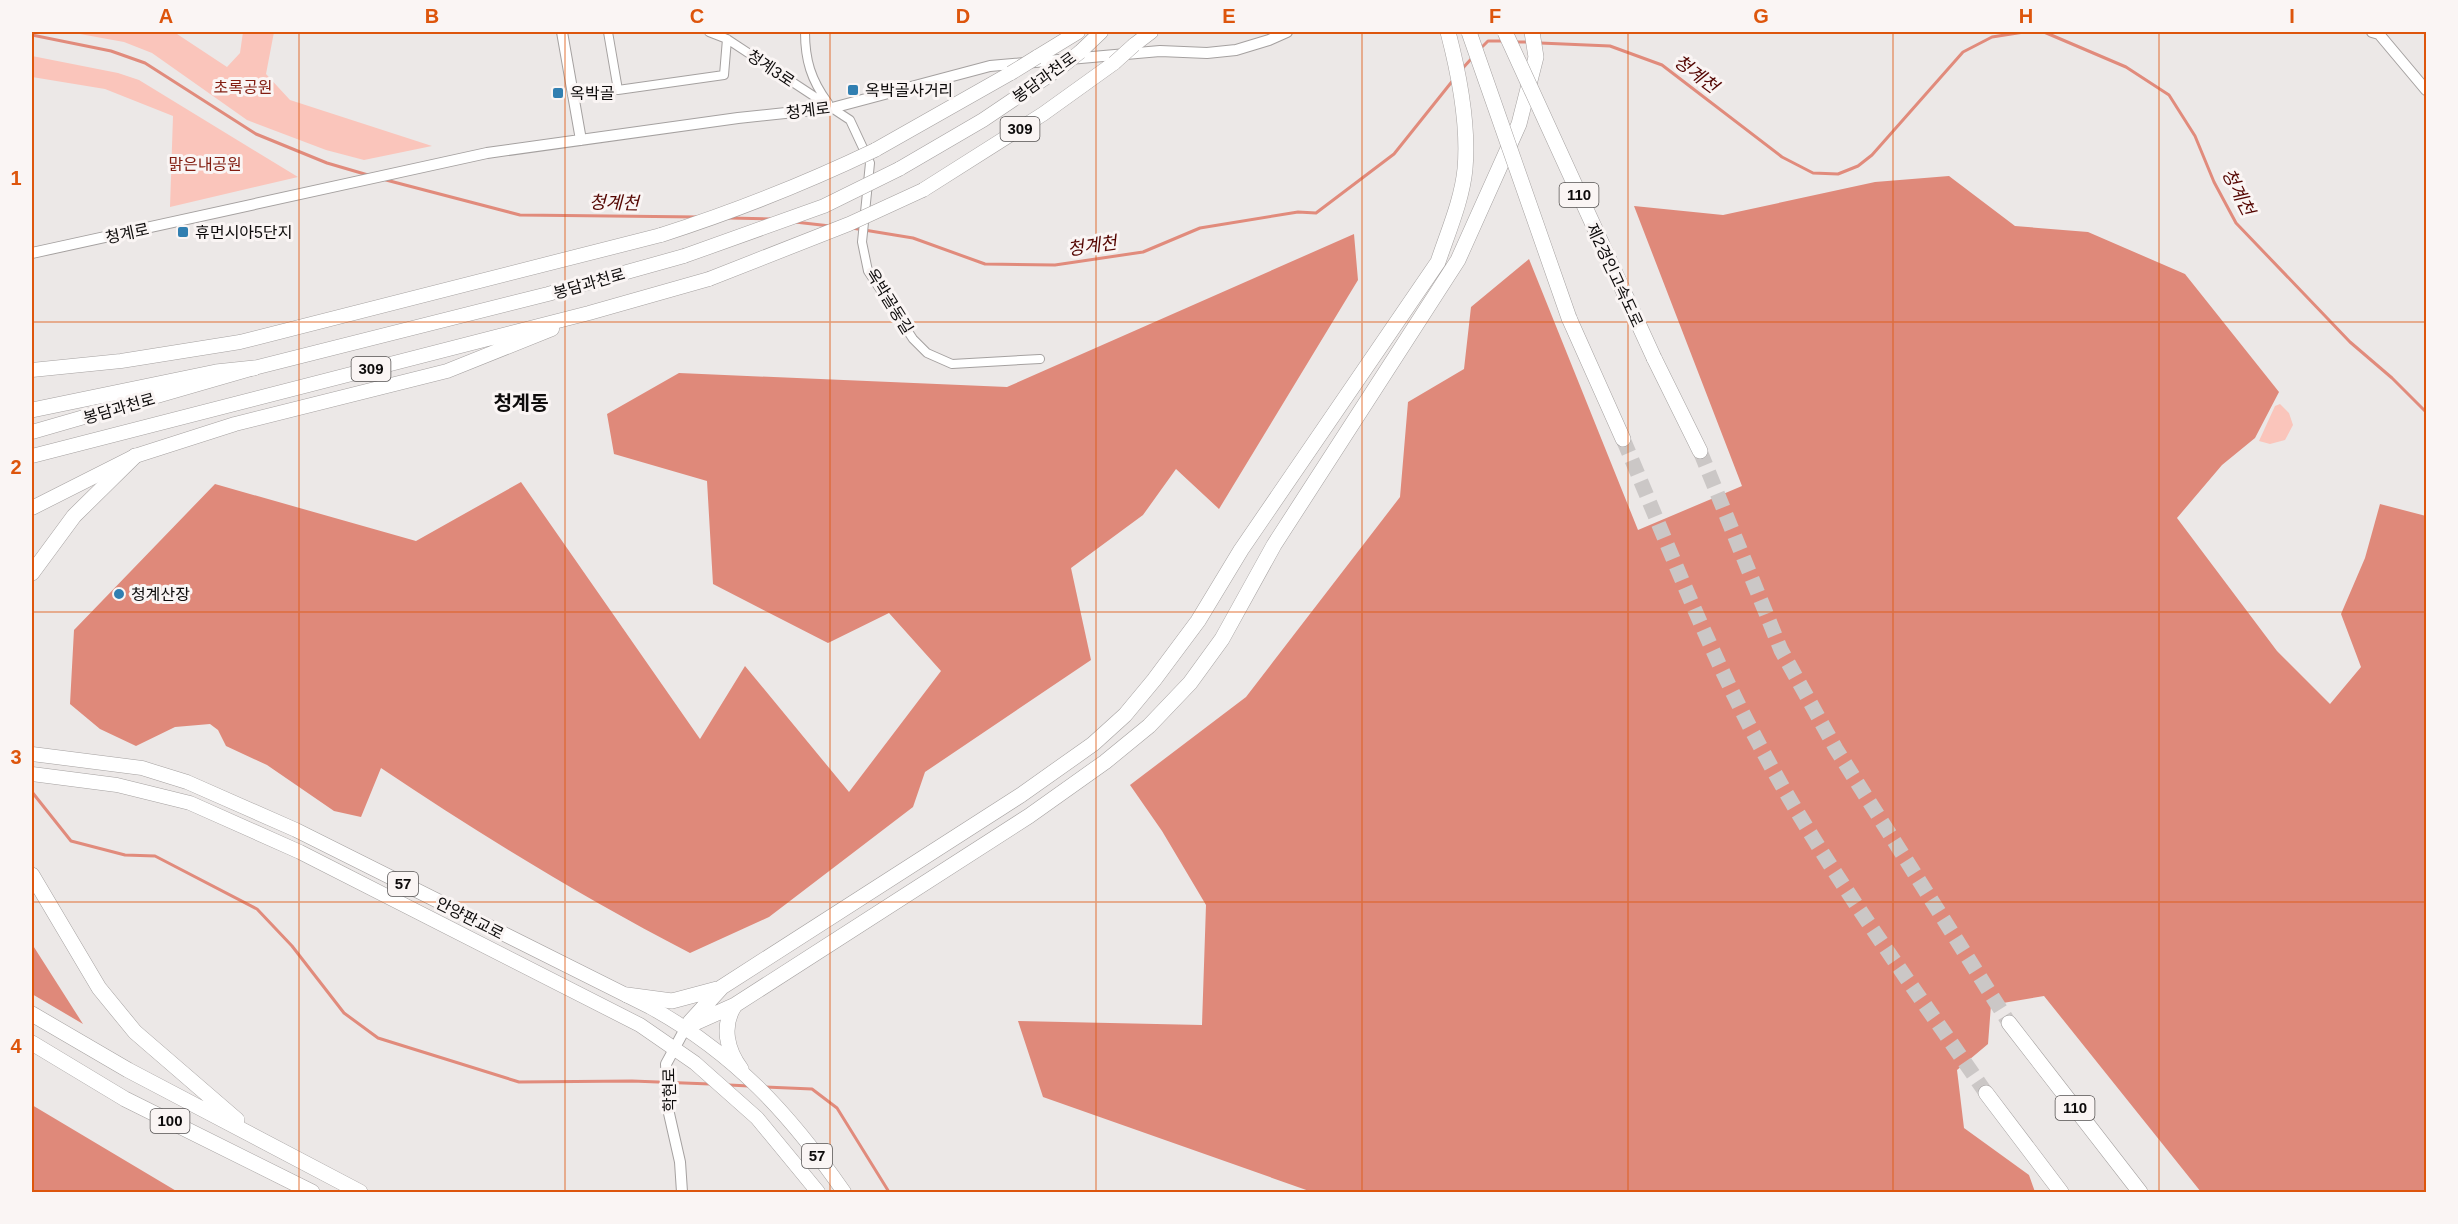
<svg xmlns="http://www.w3.org/2000/svg" width="2458" height="1224" font-family="Helvetica,'Noto Sans KR',sans-serif">
  <style>
    .green { fill: #fac5bb }
    .forest { fill: #df897a }
    .lines { fill: none; stroke-linecap: round; stroke-linejoin: round }
    .stream { stroke: #e18b7c; stroke-width: 3 }
    .motorway-tunnel { stroke: #cbc7c6; stroke-width: 15; stroke-dasharray: 15 8; stroke-linecap: butt }
    .minor-casing { stroke: #a5a1a0; stroke-width: 10 }
    .tertiary-casing { stroke: #a5a1a0; stroke-width: 12 }
    .primary-casing { stroke: #a5a1a0; stroke-width: 15 }
    .trunk-casing { stroke: #a5a1a0; stroke-width: 15 }
    .motorway-casing { stroke: #a5a1a0; stroke-width: 16 }
    .minor { stroke: #fff; stroke-width: 8 }
    .tertiary { stroke: #fff; stroke-width: 10 }
    .primary { stroke: #fff; stroke-width: 14 }
    .trunk { stroke: #fff; stroke-width: 14 }
    .motorway { stroke: #fff; stroke-width: 15 }
    .trunk-bridge-casing { stroke: #a5a1a0; stroke-width: 15; stroke-linecap: butt }
    .motorway-bridge-casing { stroke: #a5a1a0; stroke-width: 16; stroke-linecap: butt }
    .trunk-bridge { stroke: #fff; stroke-width: 14 }
    .motorway-bridge { stroke: #fff; stroke-width: 15 }
    .grid { fill: none; stroke: #dd550c; stroke-width: 1.5; stroke-opacity: 0.55 }
    .poi-dot { fill: #317fb1; stroke: #faf5f4; stroke-width: 2 }
    .labels { text-anchor: middle; stroke-width: 6; stroke-linejoin: round; paint-order: stroke }
    .shield { fill: #faf5f4; stroke: #545151; stroke-width: 1.5 }
    .shield-label { font-size: 15px; font-weight: bold; fill: #0d0b0b }
    .street-label { font-size: 16px; fill: #0d0b0b; stroke: #faf5f4 }
    .park-label { font-size: 16px; fill: #821c10; stroke: #faf5f4 }
    .poi-label { font-size: 16px; fill: #0d0b0b; stroke: #faf5f4; text-anchor: start }
    .water-label { font-size: 18px; font-style: italic; fill: #540500; stroke: #faf5f4 }
    .quarter-label { font-size: 20px; font-weight: bold; fill: #0d0b0b; stroke: #faf5f4 }
    .neatline { fill: none; stroke: #dd550c; stroke-width: 2 }
    .grid-label { font-size: 20px; text-anchor: middle; font-weight: bold; fill: #dd550c }
  </style>
  <rect width="100%" height="100%" fill="#ece8e7"/>
  <path class="green" d="M 69,32 L 174,32 L 227,67 L 240,53 L 243,32 L 274,32 L 266,74 L 290,100 L 432,146 L 364,160 L 326,150 L 247,120 L 152,53 L 124,42 Z
    M 32,56 L 118,73 L 139,80 L 298,177 L 170,207 L 173,116 L 105,89 L 32,77 Z
    M 2280,404 L 2289,413 L 2293,425 L 2285,440 L 2270,444 L 2259,441 L 2275,406 Z"/>
  <path class="forest" d="M 1949,176 L 2015,226 L 2088,232 L 2185,274 L 2279,392 L 2255,438 L 2222,465 L 2177,518 L 2277,651 L 2330,704 L 2361,667 L 2341,614 L 2365,558 L 2380,504 L 2426,516 L 2426,1192 L 2201,1192 L 2044,996 L 1991,1005 L 1988,1044 L 1957,1070 L 1964,1128 L 2029,1175 L 2035,1192 L 1312,1192 L 1043,1097 L 1018,1021 L 1202,1025 L 1206,905 L 1162,831 L 1130,785 L 1246,697 L 1400,497 L 1408,402 L 1464,369 L 1471,307 L 1529,259 L 1638,530 L 1742,486 L 1634,206 L 1723,215 L 1875,182 Z
    M 1354,234 L 1358,280 L 1219,509 L 1176,469 L 1143,515 L 1071,568 L 1091,660 L 925,772 L 913,807 L 769,917 L 690,953 C 583,898 481,835 381,768 L 361,817 L 334,811 L 267,765 L 226,746 L 218,730 L 210,724 L 175,727 L 136,746 L 100,729 L 70,704 L 74,630 L 215,484 L 416,541 L 521,482 L 700,739 L 745,666 L 849,792 L 941,671 L 889,613 L 828,643 L 713,584 L 707,481 L 614,454 L 607,414 L 679,373 L 1007,387 Z
    M 32,944 L 83,1024 L 32,994 Z
    M 32,1105 L 178,1192 L 32,1192 Z"/>
  <g class="lines">
    <path class="stream" d="M 2044,32 L 2126,67 L 2169,95 L 2195,136 L 2214,182 L 2236,223 L 2350,342 L 2392,378 L 2426,412
      M 32,35 L 111,51 L 145,63 L 256,134 L 327,163 L 368,175
      M 1516,42 L 1530,42
      M 1540,43 L 1610,46 L 1662,65 L 1782,157 L 1813,173 L 1838,174 L 1858,166 L 1872,155 L 1963,52 L 1992,37 L 2024,32
      M 1480,49 L 1488,41 L 1503,41
      M 1462,69 L 1472,58
      M 386,180 L 520,215 L 699,217
      M 729,218 L 770,219
      M 795,222 L 830,226
      M 852,228 L 913,238 L 985,264 L 1055,265 L 1143,252 L 1200,228 L 1298,212 L 1316,213 L 1394,154 L 1454,79
      M 32,792 L 71,841 L 125,855 L 155,856 L 257,909 L 292,946 L 344,1013 L 378,1038 L 519,1082 L 632,1081 L 710,1084
      M 729,1085 L 749,1086
      M 765,1087 L 812,1089 L 837,1108 L 889,1192"/>
    <path class="motorway-tunnel" d="M 1623,439 C 1667,542 1707,648 1760,746 C 1825,868 1908,979 1986,1093
      M 1700,451 L 1781,650 L 1836,749 L 2009,1023"/>
    <g class="minor-casing">
      <path id="minor" d="M 608,32 L 618,90 L 724,75 L 727,39
        M 709,32 L 727,39 L 850,120 L 870,163 L 862,242 L 868,271 L 913,339 L 927,353 L 952,364 L 1040,359
        M 805,32 C 805,60 811,80 828,103"/>
    </g>
    <g class="tertiary-casing">
      <path id="tertiary" d="M 562,32 L 581,140
        M 2372,32 L 2379,34 L 2426,90
        M 32,253 L 487,153 L 738,118 L 832,108 L 990,66 L 1160,51 L 1207,53 L 1236,50 L 1269,40 L 1287,32
        M 682,1192 L 680,1162 L 668,1109 L 666,1064 L 686,1027"/>
    </g>
    <g class="primary-casing">
      <path id="primary" d="M 32,754 L 142,768 L 187,782 L 296,830 L 650,1007 C 734,1053 790,1114 844,1192
        M 32,774 L 117,785 L 190,803 L 300,852 L 640,1025 L 695,1063 L 757,1118 L 818,1192"/>
    </g>
    <g class="trunk-casing">
      <path id="trunk" d="M 1134,45 L 1151,32
        M 1080,52 L 1101,32
        M 1037,57 L 1078,32
        M 875,150 L 1011,73
        M 899,169 L 983,120 L 1060,68
        M 923,190 L 1043,114 L 1114,63
        M 32,370 L 121,361 L 240,342 L 661,235
        M 32,432 L 254,368 L 548,294 L 684,256
        M 32,456 L 589,313 L 709,279
        M 32,508 L 135,456 L 235,424 L 447,371 L 552,329"/>
    </g>
    <g class="motorway-casing">
      <path id="motorway" d="M 1569,318 L 1623,439
        M 1654,358 L 1700,451
        M 32,410 L 216,372 L 254,368
        M 32,573 L 74,516 L 135,456
        M 32,875 L 99,988 L 135,1032 L 237,1120
        M 627,995 L 672,1001 L 717,989
        M 735,1005 C 721,1026 727,1050 741,1069
        M 32,1014 L 128,1070 L 360,1192
        M 690,1022 L 722,987 L 1021,795 L 1093,744 L 1125,715 L 1154,680 L 1198,621 L 1241,550 L 1438,262 C 1448,232 1462,200 1465,169 C 1469,124 1459,74 1448,32
        M 2009,1023 L 2140,1192
        M 686,1027 L 735,1005 L 1029,816 L 1105,762 L 1149,726 L 1190,683 L 1222,639 L 1274,545 L 1458,260 L 1519,124 L 1536,57 L 1532,32
        M 32,1043 L 125,1099 L 312,1192
        M 1986,1093 L 2061,1192"/>
    </g>
    <use href="#minor" class="minor"/>
    <use href="#tertiary" class="tertiary"/>
    <use href="#primary" class="primary"/>
    <use href="#trunk" class="trunk"/>
    <use href="#motorway" class="motorway"/>
    <g class="trunk-bridge-casing">
      <path id="trunk-bridge" d="M 1114,63 L 1134,45
        M 1060,68 L 1080,52
        M 1011,73 L 1037,57
        M 661,235 C 736,211 804,184 875,150
        M 684,256 L 824,206 L 899,169
        M 709,279 L 849,224 L 923,190"/>
    </g>
    <g class="motorway-bridge-casing">
      <path id="motorway-bridge" d="M 1469,32 L 1569,318
        M 1505,32 L 1654,358"/>
    </g>
    <use href="#trunk-bridge" class="trunk-bridge"/>
    <use href="#motorway-bridge" class="motorway-bridge"/>
  </g>
  <path class="grid" d="M 299,32 L 299,1192M 565,32 L 565,1192M 830,32 L 830,1192M 1096,32 L 1096,1192M 1362,32 L 1362,1192M 1628,32 L 1628,1192M 1893,32 L 1893,1192M 2159,32 L 2159,1192M 32,322 L 2426,322M 32,612 L 2426,612M 32,902 L 2426,902"/>
  <g class="poi-dot">
    <rect x="847" y="84" width="12" height="12" rx="3"/>
    <rect x="552" y="87" width="12" height="12" rx="3"/>
    <rect x="177" y="226" width="12" height="12" rx="3"/>
    <circle cx="119" cy="594" r="6"/>
  </g>
  <g class="labels">
    <g class="shield">
      <rect x="1000.5" y="117" width="39" height="24" rx="4.5"/>
      <rect x="1559.5" y="183" width="39" height="24" rx="4.5"/>
      <rect x="351.5" y="357" width="39" height="24" rx="4.5"/>
      <rect x="388" y="872" width="30" height="24" rx="4.5"/>
      <rect x="2055.5" y="1096" width="39" height="24" rx="4.5"/>
      <rect x="150.5" y="1109" width="39" height="24" rx="4.5"/>
      <rect x="802" y="1144" width="30" height="24" rx="4.5"/>
    </g>
    <g class="shield-label">
      <text x="1020" y="134">309</text>
      <text x="1579" y="200">110</text>
      <text x="371" y="374">309</text>
      <text x="403" y="889">57</text>
      <text x="2075" y="1113">110</text>
      <text x="170" y="1126">100</text>
      <text x="817" y="1161">57</text>
    </g>
    <g class="street-label">
      <text transform="translate(771 68) rotate(34)" y="6">청계3로</text>
      <text transform="translate(1044 77) rotate(-36)" y="6">봉담과천로</text>
      <text transform="translate(808 110) rotate(-7)" y="6">청계로</text>
      <text transform="translate(127 233) rotate(-12)" y="6">청계로</text>
      <text transform="translate(1615 275) rotate(65)" y="6">제2경인고속도로</text>
      <text transform="translate(589 283) rotate(-16)" y="6">봉담과천로</text>
      <text transform="translate(890 301) rotate(58)" y="6">옥박골동길</text>
      <text transform="translate(119 408) rotate(-16)" y="6">봉담과천로</text>
      <text transform="translate(470 918) rotate(27)" y="6">안양판교로</text>
      <text transform="translate(669 1090) rotate(-91)" y="6">학현로</text>
    </g>
    <g class="park-label">
      <text x="243" y="93">초록공원</text>
      <text x="205" y="170">맑은내공원</text>
    </g>
    <g class="poi-label">
      <text x="865" y="96">옥박골사거리</text>
      <text x="570" y="99">옥박골</text>
      <text x="195" y="238">휴먼시아5단지</text>
      <text x="131" y="600">청계산장</text>
    </g>
    <g class="water-label">
      <text transform="translate(1696 74) rotate(37)" y="6">청계천</text>
      <text transform="translate(2238 192) rotate(63)" y="6">청계천</text>
      <text transform="translate(614 203) rotate(1)" y="6">청계천</text>
      <text transform="translate(1092 246) rotate(-8)" y="6">청계천</text>
    </g>
    <g class="quarter-label">
      <text x="521" y="410">청계동</text>
    </g>
  </g>
  <rect width="2458" height="1224" fill="none" stroke="#faf5f4" stroke-width="66"/>
  <rect x="33" y="33" width="2392" height="1158" class="neatline"/>
  <g class="grid-label">
    <text x="166" y="23">A</text>
    <text x="432" y="23">B</text>
    <text x="697" y="23">C</text>
    <text x="963" y="23">D</text>
    <text x="1229" y="23">E</text>
    <text x="1495" y="23">F</text>
    <text x="1761" y="23">G</text>
    <text x="2026" y="23">H</text>
    <text x="2292" y="23">I</text>
    <text x="16" y="185">1</text>
    <text x="16" y="474">2</text>
    <text x="16" y="764">3</text>
    <text x="16" y="1053">4</text>
  </g>
</svg>
